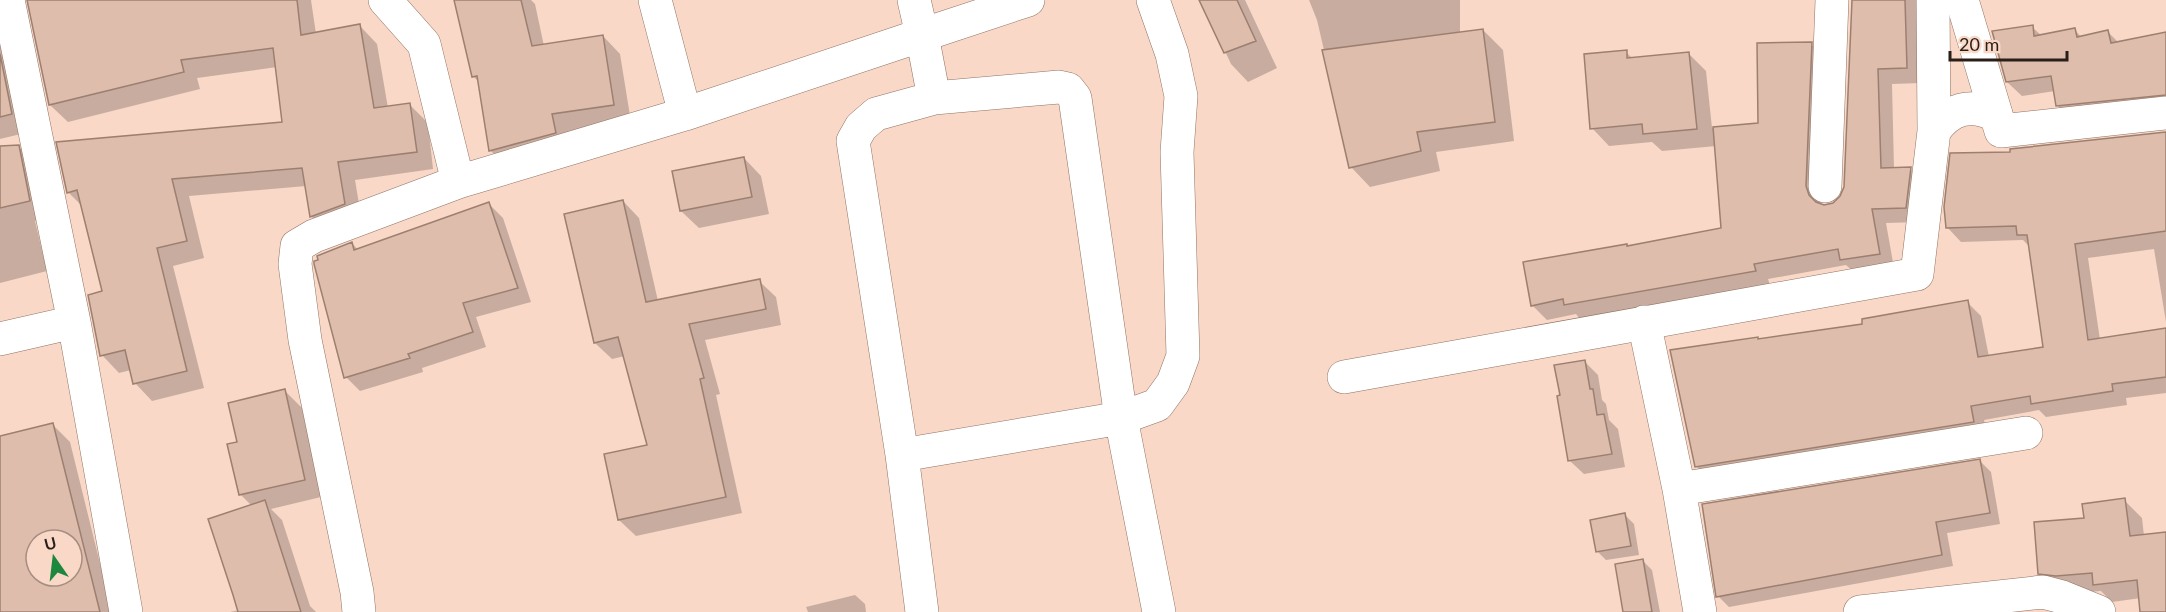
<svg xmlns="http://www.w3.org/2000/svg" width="2166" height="612" font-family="Lato,sans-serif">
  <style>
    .shadow { fill: #0003; fill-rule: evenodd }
    .building { fill: #debdac; stroke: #9d7f70; stroke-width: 1.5; fill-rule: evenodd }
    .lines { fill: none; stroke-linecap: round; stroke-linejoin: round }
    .minor-casing { stroke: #907363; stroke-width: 34 }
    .tertiary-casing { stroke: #907363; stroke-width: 34 }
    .minor { stroke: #fff; stroke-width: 33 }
    .tertiary { stroke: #fff; stroke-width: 33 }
  </style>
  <rect width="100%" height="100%" fill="#f9d8c7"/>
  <path class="shadow" d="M 29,0 L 311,0 L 316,34 L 360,26 L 377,44 L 388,108 L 410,105 L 428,123 L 433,169 L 355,180 L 362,222 L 329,234 L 312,217 L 306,186 L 189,196 L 204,258 L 173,266 L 204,388 L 152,401 L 135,383 L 131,370 L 119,373 L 102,355 L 104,292 L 83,207 L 68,192 L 284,124 L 277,67 L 197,78 L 200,89 L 68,122 L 50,105 Z
    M 459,0 L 531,0 L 535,4 L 544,46 L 603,36 L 620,54 L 631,122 L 569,131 L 573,150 L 508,168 L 491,151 L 480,83 L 473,76 Z
    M 1201,0 L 1245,0 L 1277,68 L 1248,82 L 1231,64 Z
    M 1309,0 L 1460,0 L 1460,33 L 1483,30 L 1503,50 L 1514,141 L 1436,152 L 1440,171 L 1370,187 L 1351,167 L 1317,20 Z
    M 1853,0 L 1918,0 L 1921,83 L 1892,84 L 1894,169 L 1910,169 L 1925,183 L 1920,222 L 1886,223 L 1894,268 L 1856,274 L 1846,265 L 1768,279 L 1770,285 L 1580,319 L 1576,314 L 1547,320 L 1532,305 L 1626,245 L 1629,248 L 1723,230 L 1716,146 L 1662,151 L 1652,142 L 1609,146 L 1592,128 L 1626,52 L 1633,59 L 1688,53 L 1706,71 L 1712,128 L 1759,124 L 1811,44 L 1826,59 L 1821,202 L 1821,205 L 1825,206 L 1835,204 L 1842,196 L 1845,187 Z
    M 0,2 L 29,132 L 0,139 Z
    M 2032,27 L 2042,36 L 2075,30 L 2082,38 L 2108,32 L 2119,43 L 2166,33 L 2166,109 L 2072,120 L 2057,105 L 2055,91 L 2022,96 L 2007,82 Z
    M 2166,133 L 2166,322 L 2154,249 L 2088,258 L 2100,340 L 2166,330 L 2166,393 L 2126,398 L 2127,405 L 2046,417 L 2039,410 L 1984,420 L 1987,436 L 1711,481 L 1697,467 L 1757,338 L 1760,341 L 1864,325 L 1967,302 L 1981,316 L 1989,357 L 2044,348 L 2030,247 L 2023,240 L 1961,242 L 1947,227 L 2011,153 Z
    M 18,146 L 36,164 L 47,218 L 35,221 L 47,271 L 0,283 L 0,148 Z
    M 744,158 L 761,176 L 769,214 L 699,228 L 681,211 Z
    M 623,201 L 639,218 L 658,301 L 759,281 L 776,297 L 781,325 L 705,340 L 720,394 L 716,395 L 742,513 L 636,536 L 619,520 L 606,455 L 649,446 L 625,356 L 612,359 L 595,343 Z
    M 489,204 L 503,218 L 531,302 L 476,317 L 486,347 L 422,368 L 423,372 L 360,391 L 346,377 L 352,243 L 358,250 Z
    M 1584,361 L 1598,375 L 1602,400 L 1606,404 L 1609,420 L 1618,429 L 1625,467 L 1584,474 L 1570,461 Z
    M 284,390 L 302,408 L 321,497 L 271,509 L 282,520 L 310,606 L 316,612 L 230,612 L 239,610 L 252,506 L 240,494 L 239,443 Z
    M 52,424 L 70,442 L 112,612 L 0,612 L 0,437 ZM 36,540 L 72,540 L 72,576 L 36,576 Z
    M 1980,461 L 1991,472 L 2000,524 L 1947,533 L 1953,566 L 1729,607 L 1718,596 Z
    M 2124,500 L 2142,518 L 2144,536 L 2166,533 L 2166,612 L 2146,612 L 2141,598 L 2112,602 L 2101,591 L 2075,593 L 2057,591 L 2039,573 L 2086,519 Z
    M 1625,515 L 1634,524 L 1639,555 L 1606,560 L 1597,551 Z
    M 1643,561 L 1652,570 L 1660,612 L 1624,612 Z
    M 855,595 L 865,604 L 866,612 L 808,612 L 806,607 Z"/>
  <path class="building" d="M 27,0 L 297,0 L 301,35 L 360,24 L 374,108 L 410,103 L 417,152 L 338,162 L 345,204 L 310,217 L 302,168 L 172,179 L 187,241 L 157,248 L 187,371 L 133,384 L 125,350 L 100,356 L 88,295 L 102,291 L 77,190 L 67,193 L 56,142 L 282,122 L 273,48 L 181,60 L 184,72 L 49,105 Z
    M 454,0 L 521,0 L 532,46 L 603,35 L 614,105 L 552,114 L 556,133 L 489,151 L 477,76 L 472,77 Z
    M 1199,0 L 1237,0 L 1256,41 L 1224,53 Z
    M 1852,0 L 1905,0 L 1907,68 L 1878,69 L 1881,168 L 1911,167 L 1906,208 L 1872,209 L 1880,254 L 1840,260 L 1838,249 L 1754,264 L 1756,271 L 1564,305 L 1563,299 L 1531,306 L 1523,262 L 1627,244 L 1627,246 L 1721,228 L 1713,127 L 1758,123 L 1757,43 L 1812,42 L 1806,186 L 1809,195 L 1816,202 L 1824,205 L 1833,203 L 1840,196 L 1844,187 Z
    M 2033,25 L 2034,36 L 2075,28 L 2077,37 L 2108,30 L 2111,43 L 2166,32 L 2166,95 L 2056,106 L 2051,76 L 2006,82 L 1992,31 Z
    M 1483,29 L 1495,122 L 1417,132 L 1421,151 L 1349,168 L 1322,50 Z
    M 1627,50 L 1627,58 L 1689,52 L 1697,129 L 1643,134 L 1642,124 L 1590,129 L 1584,54 Z
    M 0,54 L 12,114 L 0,117 Z
    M 2166,132 L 2166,231 L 2075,244 L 2088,340 L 2166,328 L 2166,377 L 2112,384 L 2113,391 L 2031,404 L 2030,396 L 1971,406 L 1974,422 L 1695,467 L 1670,350 L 1758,337 L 1758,339 L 1862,324 L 1862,319 L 1968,300 L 1978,357 L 2043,347 L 2027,235 L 2017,235 L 2016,226 L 1946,228 L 1944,207 L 1950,153 L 2010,152 L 2010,149 Z
    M 19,145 L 30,201 L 0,208 L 0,146 Z
    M 744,157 L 752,197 L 680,211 L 672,171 Z
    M 623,200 L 646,302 L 760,279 L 766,309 L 689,324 L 704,378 L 700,379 L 726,497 L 618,520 L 604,454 L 647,445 L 618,337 L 594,343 L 564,214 Z
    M 489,202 L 518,288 L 463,303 L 473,332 L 408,354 L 410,358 L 344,378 L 314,264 L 314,261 L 318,260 L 317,256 L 352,242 L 354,250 Z
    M 1585,360 L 1590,389 L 1593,389 L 1597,415 L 1604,414 L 1612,454 L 1568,461 L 1557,396 L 1560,395 L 1554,365 Z
    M 285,389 L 305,480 L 239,495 L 227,444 L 237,442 L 228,403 Z
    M 53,423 L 100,612 L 0,612 L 0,436 ZM 36,540 L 72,540 L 72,576 L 36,576 Z
    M 1980,459 L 1990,513 L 1936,522 L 1942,555 L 1716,597 L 1702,504 Z
    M 2125,498 L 2130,536 L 2166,532 L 2166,612 L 2140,612 L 2137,580 L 2093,585 L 2092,573 L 2056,576 L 2038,574 L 2034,522 L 2084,518 L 2082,504 Z
    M 265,500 L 301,612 L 238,612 L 233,595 L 208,519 Z
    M 1625,513 L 1631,546 L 1596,552 L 1590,520 Z
    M 1643,559 L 1652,612 L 1623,612 L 1615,564 Z"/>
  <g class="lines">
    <g class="minor-casing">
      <path id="minor" d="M 8,0 L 74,322 L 126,612
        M 385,0 L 424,44 L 458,182
        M 655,0 L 685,114
        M 1934,131 C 1951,108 1970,103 1996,115
        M 1825,186 L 1832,0
        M 1644,322 L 1679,489 L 1700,612
        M 0,339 L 74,322
        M 1344,377 L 1917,274 L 1934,131 L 1933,0
        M 902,455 L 1121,418 L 1157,405 L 1173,383 L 1183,356 L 1177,152 L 1181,96 L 1172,54 L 1153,0
        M 1679,489 L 2026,433
        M 359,612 L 357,592 L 305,340 L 295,264 L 297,246 L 314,236 L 458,182 L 685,114 L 922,35 L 934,98
        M 922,612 L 902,455 L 853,141 L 861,127 L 876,114 L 934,98 L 1059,87 L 1068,89 L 1075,98 L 1121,418 L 1159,612
        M 1860,612 L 2043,592 L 2062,597 L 2099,612"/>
    </g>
    <g class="tertiary-casing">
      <path id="tertiary" d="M 914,0 L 922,35 L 1028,0
        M 1962,0 L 2001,131 L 2166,113"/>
    </g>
    <use href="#minor" class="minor"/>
    <use href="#tertiary" class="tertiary"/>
  </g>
  <g transform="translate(54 558) rotate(346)"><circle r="28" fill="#f9d8c7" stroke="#a68e81" stroke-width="1.5"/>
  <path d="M0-4.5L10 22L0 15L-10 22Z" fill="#1d873e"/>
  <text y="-9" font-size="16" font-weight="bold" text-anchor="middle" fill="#2a1f18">U</text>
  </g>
  <path d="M1950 51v9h117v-9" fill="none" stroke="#2a1f18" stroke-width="3"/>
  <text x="1959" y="51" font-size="18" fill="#2a1f18" stroke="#f9d8c7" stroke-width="4.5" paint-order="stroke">20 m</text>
</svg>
